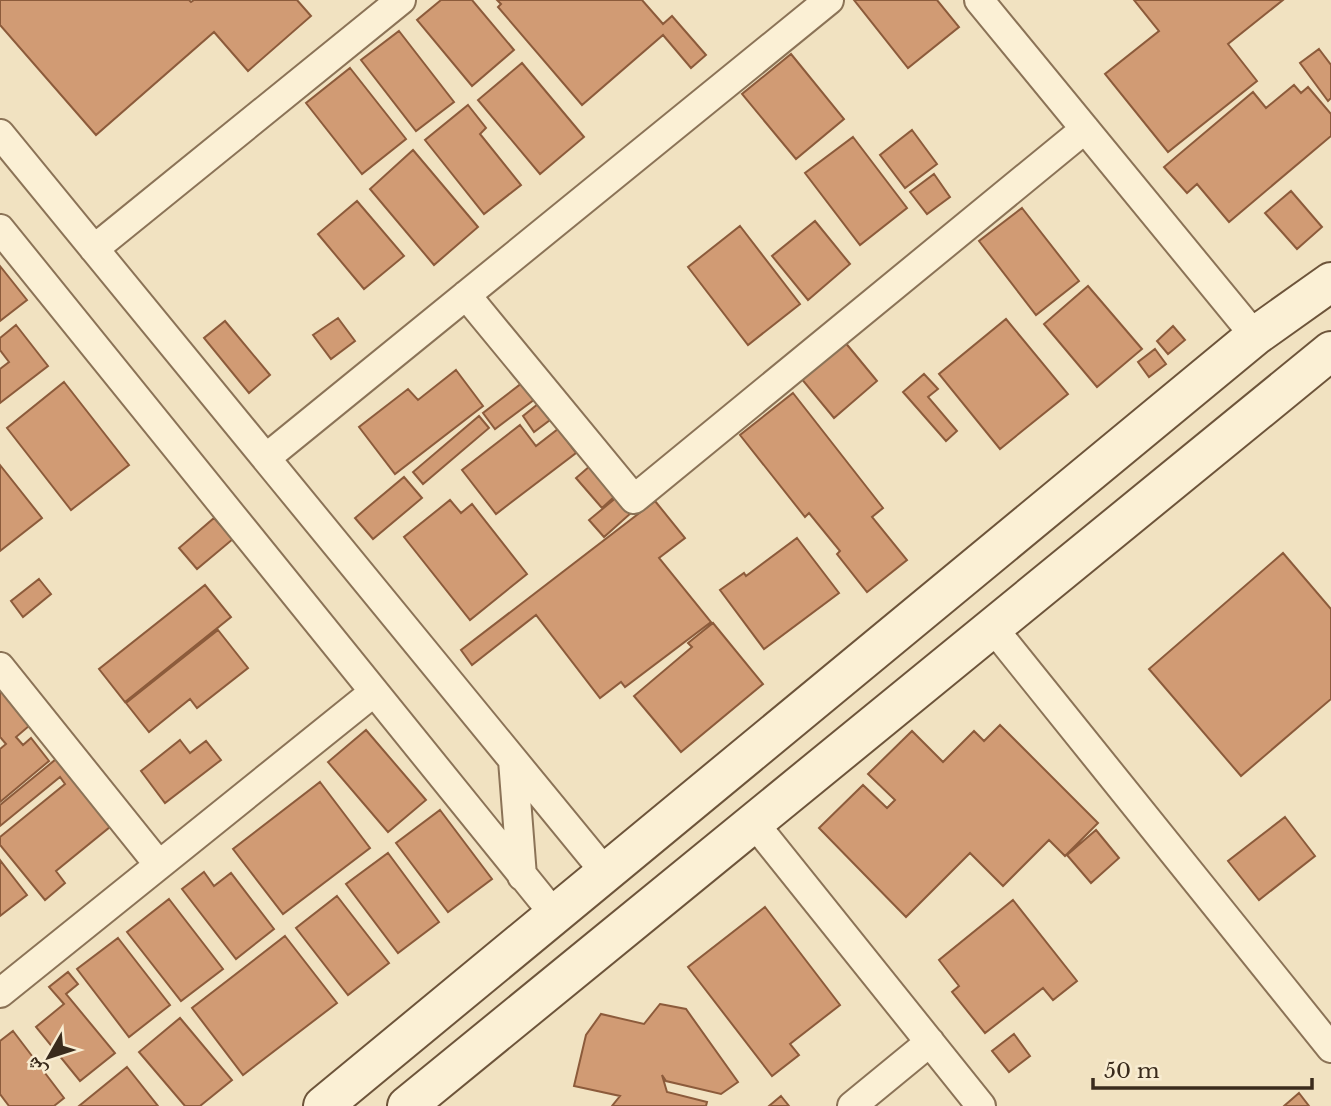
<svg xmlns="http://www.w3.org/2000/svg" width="1331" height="1106" font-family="'Libre Baskerville','Noto Naskh Arabic',serif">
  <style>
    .building { fill: #d19b74; stroke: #8c5b3b; stroke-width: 2 }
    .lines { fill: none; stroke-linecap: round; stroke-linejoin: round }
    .street-casing { stroke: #8b7357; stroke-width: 32 }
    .secondary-casing { stroke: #6d543a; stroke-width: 42 }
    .street { stroke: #fbf0d5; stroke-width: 28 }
    .secondary { stroke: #fbf0d5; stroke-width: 38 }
  </style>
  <rect width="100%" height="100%" fill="#f1e2c1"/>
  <path class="building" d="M 0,0 L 189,0 L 191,2 L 194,0 L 297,0 L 311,16 L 248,71 L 214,32 L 96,135 L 0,25 Z
    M 441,0 L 472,0 L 514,50 L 472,86 L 417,20 Z
    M 497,0 L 642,0 L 663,24 L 672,16 L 706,55 L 691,68 L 663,35 L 582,105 L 498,7 L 501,4 Z
    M 854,0 L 937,0 L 959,27 L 908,68 Z
    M 1134,0 L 1283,0 L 1228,44 L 1257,81 L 1168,152 L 1105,74 L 1159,31 Z
    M 399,31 L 454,102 L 416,131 L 361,60 Z
    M 1319,49 L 1331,65 L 1331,98 L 1328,101 L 1300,63 Z
    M 791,54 L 844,119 L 796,159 L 742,94 Z
    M 522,63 L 584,137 L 540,174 L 478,100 Z
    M 350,68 L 406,139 L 362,174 L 306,103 Z
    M 1294,85 L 1301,93 L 1308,87 L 1331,114 L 1331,136 L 1229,222 L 1197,184 L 1187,193 L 1164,167 L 1253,92 L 1266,108 Z
    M 468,105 L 486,128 L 480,134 L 521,185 L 484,214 L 425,140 Z
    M 912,130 L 937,164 L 905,188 L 880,155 Z
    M 853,137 L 907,208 L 860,245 L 805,173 Z
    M 413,150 L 478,227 L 434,265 L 370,189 Z
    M 934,174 L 950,197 L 927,214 L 910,192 Z
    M 1291,191 L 1322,227 L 1297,249 L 1265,213 Z
    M 357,201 L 404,256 L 364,289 L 318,234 Z
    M 1022,208 L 1079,281 L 1036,315 L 979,241 Z
    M 815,221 L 850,264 L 808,300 L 772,256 Z
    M 740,226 L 800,304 L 748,345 L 688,267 Z
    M 0,266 L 27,300 L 0,321 Z
    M 1088,286 L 1142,349 L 1097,387 L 1044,324 Z
    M 338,318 L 355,341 L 331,359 L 313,335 Z
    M 1006,319 L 1068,394 L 1000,449 L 939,374 Z
    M 225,321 L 270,375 L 249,393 L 204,338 Z
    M 16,325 L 48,366 L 0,403 L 0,369 L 9,362 L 0,350 L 0,338 Z
    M 1173,326 L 1185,340 L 1168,354 L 1157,341 Z
    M 844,341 L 877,381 L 834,418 L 800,377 Z
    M 1155,349 L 1166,364 L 1149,377 L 1138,362 Z
    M 456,370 L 483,406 L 395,474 L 359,427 L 408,389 L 418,400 Z
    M 924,374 L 938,389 L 928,397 L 957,431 L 946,441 L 903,392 Z
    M 64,382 L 129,465 L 71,510 L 7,428 Z
    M 522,383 L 535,399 L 495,429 L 483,413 Z
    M 793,393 L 883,508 L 872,517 L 907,560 L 867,592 L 837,554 L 840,551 L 809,513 L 805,517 L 740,435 Z
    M 538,404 L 550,420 L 534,432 L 523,416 Z
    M 479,416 L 489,428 L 423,484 L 413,472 Z
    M 520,425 L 536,446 L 558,429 L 576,453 L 496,514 L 462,470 Z
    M 0,465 L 42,518 L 0,551 Z
    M 590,466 L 615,496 L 602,508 L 576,478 Z
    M 404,477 L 422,498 L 373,539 L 355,518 Z
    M 617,497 L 631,513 L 604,537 L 589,520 Z
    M 450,500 L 461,513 L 472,504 L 527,574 L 470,620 L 404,537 Z
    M 655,501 L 685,538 L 659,558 L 711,622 L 625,687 L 621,682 L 600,698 L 536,615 L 472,665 L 461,650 Z
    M 214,518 L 233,539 L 197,569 L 179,548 Z
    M 797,538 L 839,593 L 764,649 L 720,590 L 744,573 L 746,576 Z
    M 1283,553 L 1331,609 L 1331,699 L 1241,776 L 1149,669 Z
    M 39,579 L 51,594 L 23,617 L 11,601 Z
    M 205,585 L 231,617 L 125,702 L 99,669 Z
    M 713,623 L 763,684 L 681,752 L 634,696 L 692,647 L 688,643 Z
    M 218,630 L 248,668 L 197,708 L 190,699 L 149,732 L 126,703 Z
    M 0,677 L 36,720 L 16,737 L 23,745 L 31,738 L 49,761 L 0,802 L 0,749 L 6,744 L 0,737 Z
    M 1000,725 L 1098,823 L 1065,856 L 1049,840 L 1003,886 L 970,853 L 906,917 L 819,828 L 863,785 L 887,808 L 895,800 L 868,774 L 912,731 L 943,762 L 974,731 L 984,741 Z
    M 366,730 L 426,800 L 388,832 L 328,762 Z
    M 180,740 L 190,753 L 206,741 L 221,760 L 165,803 L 141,771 Z
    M 61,755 L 116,822 L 56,871 L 65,883 L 45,900 L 0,845 L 0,837 L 65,784 L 60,777 L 0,826 L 0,805 Z
    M 320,782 L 370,848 L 283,914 L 233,849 Z
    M 440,810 L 492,879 L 448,912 L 396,843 Z
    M 1285,817 L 1315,856 L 1259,900 L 1228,861 Z
    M 1096,830 L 1119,858 L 1091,883 L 1067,855 Z
    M 388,853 L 439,922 L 398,953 L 346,884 Z
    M 0,860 L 27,895 L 0,916 Z
    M 204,872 L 214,886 L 231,873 L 274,929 L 236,959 L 182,889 Z
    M 337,896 L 389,963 L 348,995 L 296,928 Z
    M 169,899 L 223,969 L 181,1001 L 127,932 Z
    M 1013,900 L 1077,981 L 1053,1000 L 1043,988 L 985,1033 L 952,992 L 959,986 L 939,960 Z
    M 765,907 L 840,1005 L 790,1044 L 799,1055 L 772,1076 L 688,967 Z
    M 285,936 L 337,1003 L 243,1075 L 192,1008 Z
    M 118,938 L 170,1005 L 129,1037 L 77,969 Z
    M 68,972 L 78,984 L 66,994 L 115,1053 L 80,1081 L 36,1027 L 64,1004 L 49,987 Z
    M 660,1004 L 686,1009 L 738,1082 L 721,1094 L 666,1081 L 662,1075 L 667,1092 L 707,1102 L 706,1106 L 612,1106 L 620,1096 L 574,1086 L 586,1035 L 601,1014 L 644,1024 Z
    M 180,1018 L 232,1080 L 200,1106 L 185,1106 L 139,1052 Z
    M 13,1031 L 64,1098 L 54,1106 L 9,1106 L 0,1094 L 0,1041 Z
    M 1014,1034 L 1030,1056 L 1009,1072 L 992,1051 Z
    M 127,1067 L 158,1106 L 79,1106 Z
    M 1299,1093 L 1309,1106 L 1284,1106 Z
    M 781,1096 L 789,1106 L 769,1106 Z"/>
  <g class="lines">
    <g class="street-casing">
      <path id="street" d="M 979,0 L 1255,336
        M 0,134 L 605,872
        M 0,229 L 554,914
        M 94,249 L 401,0
        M 466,295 L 634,499 L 1085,129
        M 266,458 L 829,0
        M 993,628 L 1331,1048
        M 0,667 L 159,865
        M 513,760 L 522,876
        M 754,823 L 981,1106
        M 0,993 L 374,692
        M 852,1106 L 930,1042"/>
    </g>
    <g class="secondary-casing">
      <path id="secondary" d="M 323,1106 L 1255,336 L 1331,282
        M 407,1106 L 1331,351"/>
    </g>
    <use href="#street" class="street"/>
    <use href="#secondary" class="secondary"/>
  </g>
  <g transform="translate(49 1057) rotate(231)" stroke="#f8ecd1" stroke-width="5" paint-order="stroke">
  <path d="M0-5L12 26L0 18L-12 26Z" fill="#3a2b1c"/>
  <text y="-10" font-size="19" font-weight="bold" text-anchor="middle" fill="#3a2b1c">ش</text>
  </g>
  <path d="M1093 1078v10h219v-10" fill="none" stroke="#3a2b1c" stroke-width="3.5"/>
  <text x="1104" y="1078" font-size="21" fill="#3a2b1c" stroke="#f8ecd1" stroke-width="5" paint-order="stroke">50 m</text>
</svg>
